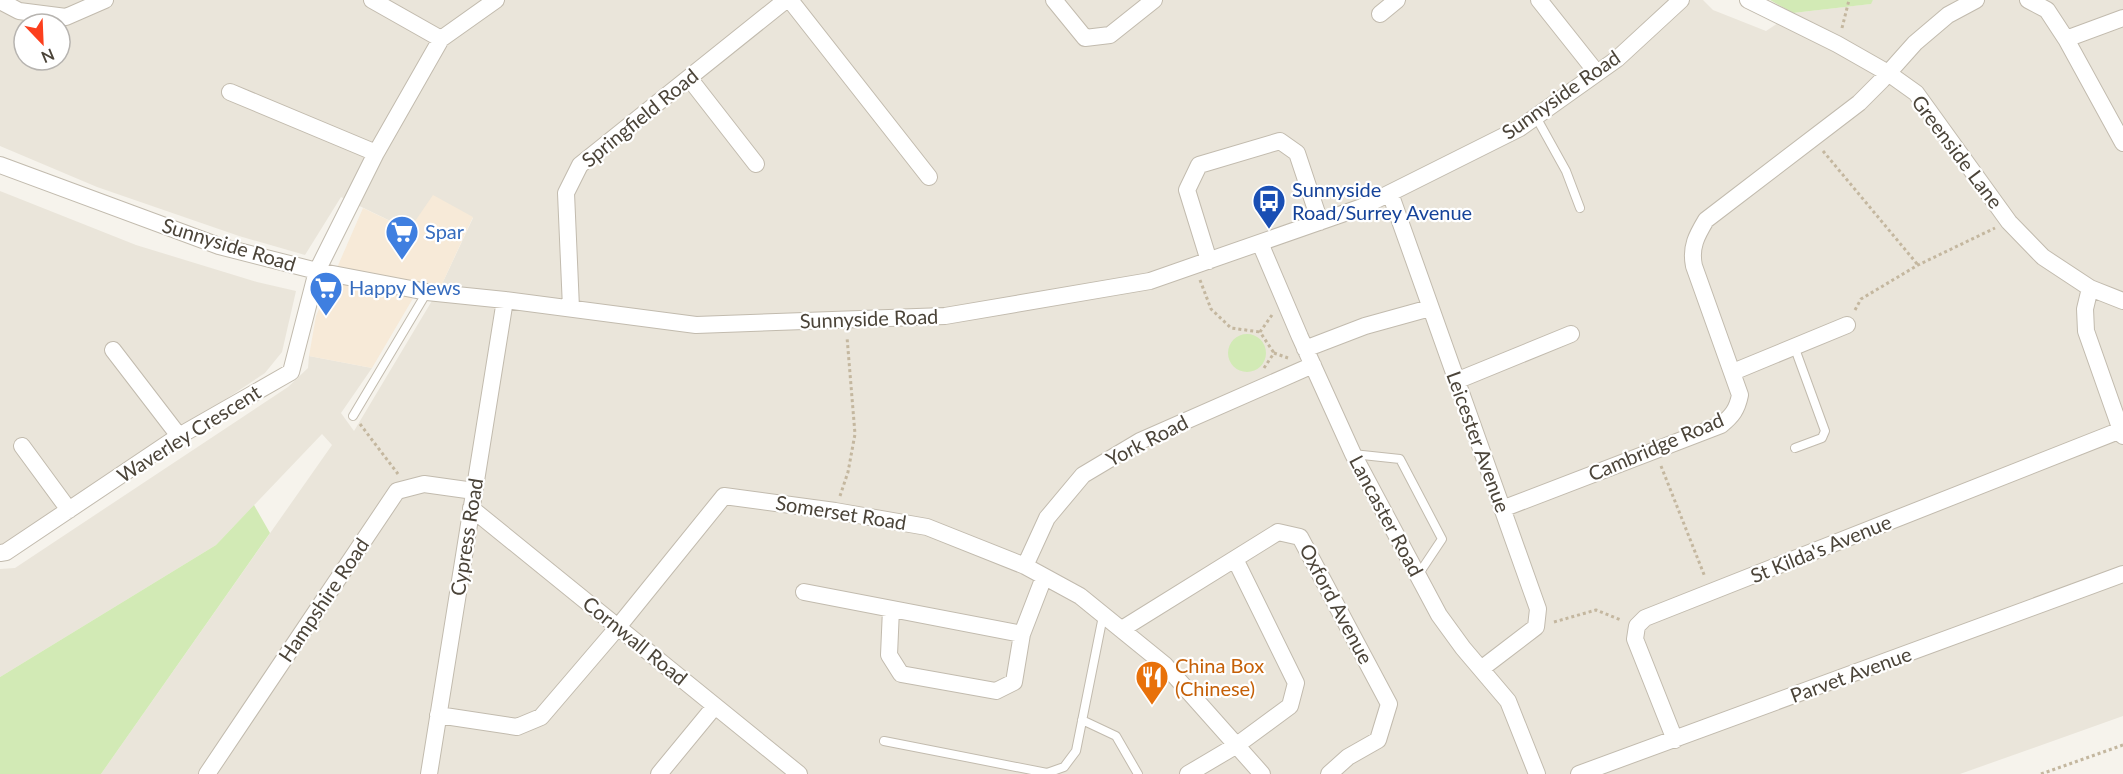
<svg xmlns="http://www.w3.org/2000/svg" width="2123" height="774" font-family="Lato,sans-serif">
  <style>
    .residential { fill: #eae5da; fill-rule: evenodd }
    .commercial { fill: #f7ead8 }
    .green { fill: #d2eab5 }
    .lines { fill: none; stroke-linecap: round; stroke-linejoin: round }
    .service-casing { stroke: #c2bbae; stroke-width: 10 }
    .minor-casing { stroke: #c2bbae; stroke-width: 18 }
    .path { stroke: #c4b79f; stroke-width: 3; stroke-dasharray: 3 3; stroke-linecap: butt }
    .service { stroke: #fff; stroke-width: 8 }
    .minor { stroke: #fff; stroke-width: 16 }
    .labels { text-anchor: middle; stroke-width: 4.5; stroke-linejoin: round; paint-order: stroke }
    .street-label { font-size: 20px; fill: #4b4439; stroke: #fff }
    .transit-label { font-size: 20px; fill: #164399; stroke: #fff; text-anchor: start }
    .shop-label { font-size: 20px; fill: #366cbe; stroke: #fff; text-anchor: start }
    .food-label { font-size: 20px; fill: #c56008; stroke: #fff; text-anchor: start }
  </style>
  <rect width="100%" height="100%" fill="#f6f3ec"/>
  <path class="residential" d="M 0,0 L 1703,0 L 1713,10 L 1766,31 L 1793,13 L 1870,4 L 1873,0 L 2123,0 L 2123,716 L 1960,774 L 101,774 L 332,445 L 322,434 L 216,545 L 0,677 L 0,569 L 15,568 L 288,387 L 308,368 L 309,356 L 372,368 L 341,413 L 354,431 L 442,284 L 473,218 L 409,230 L 341,197 L 305,255 L 239,236 L 97,187 L 0,146 ZM 24,24 L 60,24 L 60,60 L 24,60 Z
    M 0,191 L 136,245 L 257,282 L 296,291 L 282,352 L 265,373 L 3,548 L 0,548 Z"/>
  <path class="commercial" d="M 433,195 L 473,217 L 442,284 L 422,283 L 372,368 L 309,356 L 316,316 L 363,208 L 409,230 Z"/>
  <path class="green" d="M 1770,0 L 1873,0 L 1871,4 L 1793,13 Z
    M1228 353a19 19 0 1 1 38 0a19 19 0 1 1-38 0Z
    M 254,505 L 270,533 L 101,774 L 0,774 L 0,677 L 216,545 Z"/>
  <g class="lines">
    <g class="service-casing">
      <path id="service" d="M 1536,117 L 1566,171 L 1580,208
        M 1794,346 L 1825,431 L 1822,438 L 1795,448
        M 353,416 L 427,292
        M 1353,454 L 1400,459 L 1442,539 L 1418,575
        M 1082,720 L 1116,736 L 1138,774
        M 884,741 L 1047,773 L 1064,767 L 1076,751 L 1103,616"/>
    </g>
    <g class="minor-casing">
      <path id="minor" d="M 372,0 L 441,39
        M 790,0 L 929,177
        M 1054,0 L 1085,38 L 1110,35 L 1154,0
        M 1539,0 L 1597,73
        M 1748,0 L 1837,44 L 1888,73 L 1916,93 L 2009,222 L 2043,257 L 2090,288 L 2123,301
        M 2028,0 L 2047,10 L 2066,39 L 2123,143
        M 0,1 L 19,11 L 66,17 L 105,0
        M 1380,14 L 1397,0
        M 2066,39 L 2123,18
        M 689,78 L 756,164
        M 230,92 L 376,153
        M 0,165 L 219,246 L 317,271 L 427,292 L 505,300 L 696,325 L 945,316 L 1150,281 L 1362,207 L 1520,128 L 1617,59 L 1681,0
        M 1390,193 L 1538,609 L 1536,627 L 1481,669
        M 1260,243 L 1300,337 L 1353,454 L 1439,615 L 1463,648 L 1508,701 L 1537,774
        M 1209,261 L 1187,190 L 1199,165 L 1280,141 L 1297,153 L 1320,222
        M 2090,288 L 2085,309 L 2086,331 L 2123,436
        M 571,308 L 566,193 L 580,165 L 786,0
        M 1305,349 L 1365,326 L 1430,308
        M 113,350 L 179,436
        M 1733,372 L 1847,325
        M 1456,381 L 1571,334
        M 22,446 L 69,510
        M 471,508 L 799,774
        M 1502,509 L 1721,425 C 1732,416 1737,410 1740,395 L 1694,266 C 1690,247 1697,235 1706,220 L 1859,103 L 1882,80 L 1915,43 L 1948,15 L 1976,0
        M 0,553 L 6,552 L 179,436 L 291,372 L 317,271 L 376,153 L 441,39 L 496,0
        M 1025,566 L 1047,518 L 1083,475 L 1140,441 L 1313,365
        M 804,592 L 1022,634
        M 891,609 L 889,655 L 901,674 L 996,691 L 1014,682 L 1022,634 L 1044,577
        M 1122,629 L 1278,532 L 1300,537 L 1389,704 L 1378,740 L 1348,757 L 1329,774
        M 438,715 L 517,727 L 541,717 L 618,627 L 724,496 L 835,511 L 927,527 L 1025,566 L 1080,596 L 1165,665 L 1262,774
        M 1675,740 L 1635,639 L 1637,626 L 1645,618 L 2121,430
        M 207,774 L 397,491 L 424,484 L 474,491
        M 429,774 L 505,300
        M 659,774 L 715,706
        M 1188,774 L 1237,745 L 1290,706 L 1296,683 L 1235,559
        M 1579,774 L 2123,574"/>
    </g>
    <path class="path" d="M 1842,28 L 1849,0
      M 1823,151 L 1918,265
      M 1200,280 L 1211,309 L 1231,328 L 1260,332
      M 1855,310 L 1861,299 L 1918,265 L 1995,228
      M 1272,315 L 1260,332 L 1274,353
      M 1264,368 L 1274,353 L 1288,358
      M 360,424 L 398,474
      M 1661,466 L 1705,577
      M 840,496 L 848,472 L 855,434 L 847,337
      M 1554,622 L 1596,610 L 1621,620
      M 2041,774 L 2123,745"/>
    <use href="#service" class="service"/>
    <use href="#minor" class="minor"/>
  </g>
  <defs>
    <g id="bus-pin" transform="scale(1.725)"><path d="M0 17L-7.5 6A9.5 9.5 0 1 1 7.5 6Z" fill="#1a4fb4" stroke="#fff"/><path d="M-5-6H5V4H4V6H2V4H-2V6H-4V4H-5ZM-3.5-4V0h7V-4ZM-3.5 1.2v1.5H-2V1.2ZM2 1.2v1.5H3.5V1.2Z" fill="#fff"/></g>
    <g id="supermarket-pin" transform="scale(1.725)"><path d="M0 17L-7.5 6A9.5 9.5 0 1 1 7.5 6Z" fill="#3f7fe0" stroke="#fff"/><path d="M-6-5.5h2.5l.6 2H6L4.5 2H-2.5L-4.4-4H-6ZM-1.5 3.2a1.3 1.3 0 1 0 .1 0ZM3 3.2a1.3 1.3 0 1 0 .1 0Z" fill="#fff"/></g>
    <g id="restaurant-pin" transform="scale(1.725)"><path d="M0 17L-7.5 6A9.5 9.5 0 1 1 7.5 6Z" fill="#e8710a" stroke="#fff"/><path d="M-5-6h1v4h1v-4h1v4h1v-4h1v5L-1.5 .5V6h-2V.5L-5-1ZM5-6V6H3V1.5H1.5Q1.5-4 5-6Z" fill="#fff"/></g>
  </defs>
  <g fill-rule="evenodd">
    <use href="#bus-pin" x="1269" y="201"/>
    <use href="#supermarket-pin" x="402" y="232"/>
    <use href="#supermarket-pin" x="326" y="288"/>
    <use href="#restaurant-pin" x="1152" y="677"/>
  </g>
  <g class="labels">
    <g class="street-label">
      <text transform="translate(1561 95) rotate(-35)" y="7">Sunnyside Road</text>
      <text transform="translate(640 118) rotate(-39)" y="7">Springfield Road</text>
      <text transform="translate(1957 152) rotate(53)" y="7">Greenside Lane</text>
      <text transform="translate(229 245) rotate(17)" y="7">Sunnyside Road</text>
      <text transform="translate(869 319) rotate(-2)" y="7">Sunnyside Road</text>
      <text transform="translate(189 434) rotate(-32)" y="7">Waverley Crescent</text>
      <text transform="translate(1147 441) rotate(-27)" y="7">York Road</text>
      <text transform="translate(1478 442) rotate(70)" y="7">Leicester Avenue</text>
      <text transform="translate(1656 447) rotate(-23)" y="7">Cambridge Road</text>
      <text transform="translate(841 513) rotate(9)" y="7">Somerset Road</text>
      <text transform="translate(1386 516) rotate(62)" y="7">Lancaster Road</text>
      <text transform="translate(467 537) rotate(-81)" y="7">Cypress Road</text>
      <text transform="translate(1821 549) rotate(-22)" y="7">St Kilda's Avenue</text>
      <text transform="translate(324 600) rotate(-56)" y="7">Hampshire Road</text>
      <text transform="translate(1336 604) rotate(62)" y="7">Oxford Avenue</text>
      <text transform="translate(635 641) rotate(39)" y="7">Cornwall Road</text>
      <text transform="translate(1851 675) rotate(-20)" y="7">Parvet Avenue</text>
    </g>
    <g class="transit-label">
      <text x="1292" y="197">Sunnyside<tspan x="1292" dy="23">Road/Surrey Avenue</tspan></text>
    </g>
    <g class="shop-label">
      <text x="425" y="239">Spar</text>
      <text x="349" y="295">Happy News</text>
    </g>
    <g class="food-label">
      <text x="1175" y="673">China Box<tspan x="1175" dy="23">(Chinese)</tspan></text>
    </g>
  </g>
  <g transform="translate(42 42) rotate(157)"><circle r="28" fill="#ffffff" stroke="#b7b4b0" stroke-width="1.5"/>
  <path d="M0-4.5L10 22L0 15L-10 22Z" fill="#fc3f1d"/>
  <text y="-9" font-size="16" font-weight="bold" text-anchor="middle" fill="#4b4439">N</text>
  </g>
</svg>
